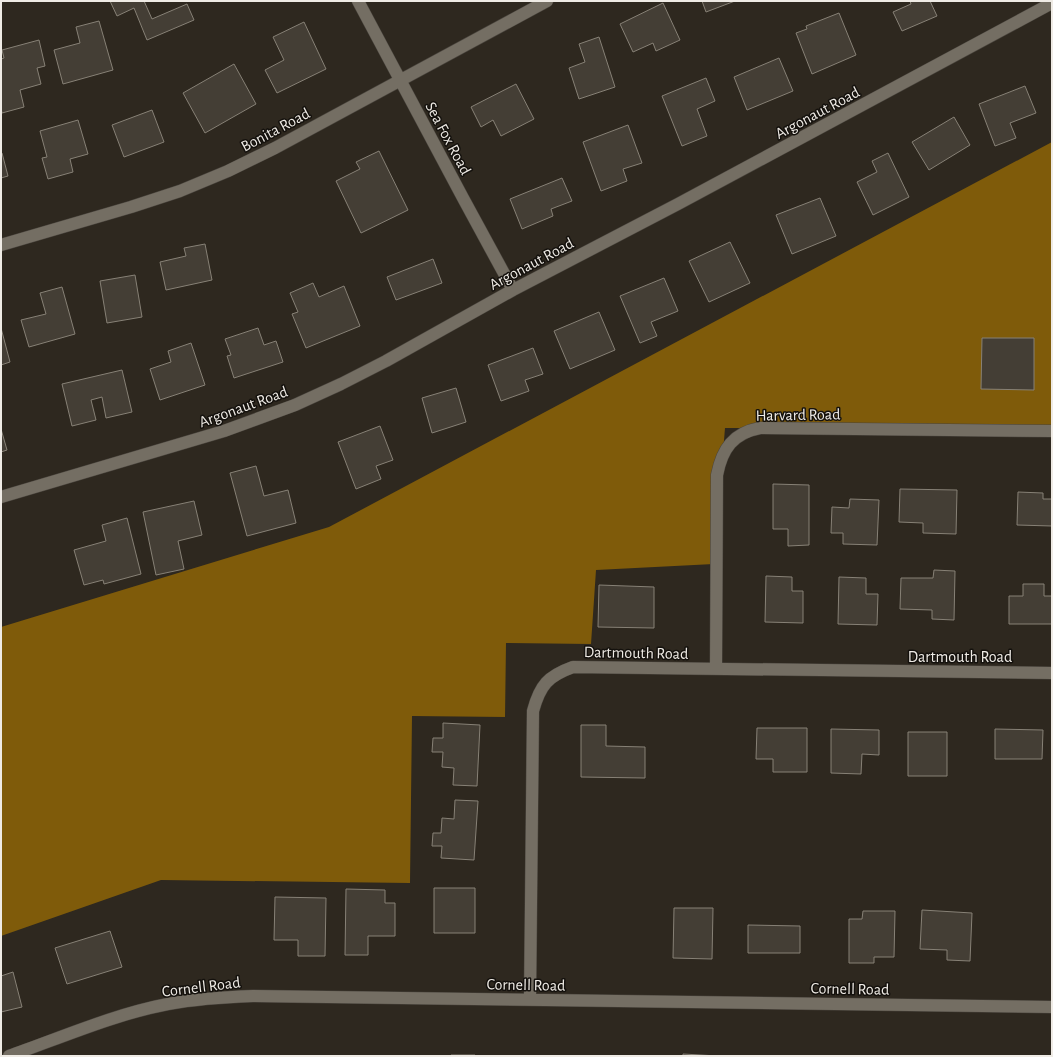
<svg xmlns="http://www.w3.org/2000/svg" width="1053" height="1057" font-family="'Alegreya Sans',sans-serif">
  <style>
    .forest { fill: #7f5b0a }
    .building { fill: #443e35; stroke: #878176 }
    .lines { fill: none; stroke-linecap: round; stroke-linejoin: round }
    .minor-casing { stroke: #4a453e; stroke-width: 13 }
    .minor { stroke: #746e63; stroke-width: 12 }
    .labels { text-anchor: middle; stroke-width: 3; stroke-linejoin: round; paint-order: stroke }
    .street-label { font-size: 16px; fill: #efebe5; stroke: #14110d }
  </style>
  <rect width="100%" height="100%" fill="#2e281f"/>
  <path class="forest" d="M 1052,142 L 1052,428 L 725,428 L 714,564 L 596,570 L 591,644 L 506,643 L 505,717 L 412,716 L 410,883 L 161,880 L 1,936 L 1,627 L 329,527 Z"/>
  <path class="building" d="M 110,1 L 144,1 L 152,19 L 187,4 L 194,20 L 147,40 L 134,8 L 117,16 Z
    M 702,1 L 735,1 L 706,12 Z
    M 910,1 L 930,1 L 937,16 L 902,31 L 893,12 L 911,4 Z
    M 663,3 L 680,40 L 656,51 L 653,43 L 633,52 L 620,24 Z
    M 839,13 L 856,55 L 812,74 L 796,33 L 807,29 L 806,26 Z
    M 99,21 L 113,70 L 63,84 L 54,50 L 80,43 L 76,27 Z
    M 304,22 L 326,69 L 277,93 L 265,70 L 284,60 L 273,37 Z
    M 599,37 L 615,87 L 579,99 L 569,68 L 585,62 L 579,44 Z
    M 39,40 L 45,66 L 37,68 L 41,84 L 20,90 L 24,107 L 2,113 L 1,108 L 1,59 L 4,58 L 2,50 Z
    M 779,58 L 793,91 L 747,110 L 734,77 Z
    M 234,64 L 256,104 L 205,133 L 183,93 Z
    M 706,78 L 715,101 L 697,109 L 707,136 L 682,146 L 662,96 Z
    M 516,84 L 534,119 L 501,136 L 493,120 L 481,127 L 471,107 Z
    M 1025,86 L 1036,113 L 1010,123 L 1016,138 L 995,146 L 979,104 Z
    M 152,110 L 164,142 L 124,157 L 112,125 Z
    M 954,117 L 970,145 L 929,170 L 912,142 Z
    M 78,120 L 88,154 L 70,159 L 73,172 L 48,179 L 42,158 L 47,157 L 40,131 Z
    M 628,125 L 642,163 L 623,169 L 627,181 L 601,191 L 583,142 Z
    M 379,151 L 408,210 L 361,233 L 336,181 L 360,169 L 356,162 Z
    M 1,153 L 2,153 L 8,176 L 1,178 Z
    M 888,153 L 909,197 L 873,215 L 857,182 L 877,172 L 872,161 Z
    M 562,178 L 572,201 L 551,209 L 553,216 L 522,229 L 510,199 Z
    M 820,198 L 836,236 L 792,254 L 776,215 Z
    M 730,242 L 750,283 L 709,302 L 689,261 Z
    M 205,244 L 212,280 L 166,290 L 160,262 L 186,256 L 184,248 Z
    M 433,259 L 442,283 L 396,300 L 387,277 Z
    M 135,275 L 142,317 L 107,323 L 100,281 Z
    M 664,278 L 678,311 L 651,322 L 657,336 L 640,343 L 620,296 Z
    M 313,283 L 319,297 L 344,286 L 360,326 L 306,348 L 292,314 L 298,312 L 290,293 Z
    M 62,287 L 75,334 L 29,347 L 21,320 L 46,314 L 40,293 Z
    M 599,312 L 615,350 L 570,369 L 554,331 Z
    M 1,328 L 10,362 L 1,365 Z
    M 258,328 L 264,345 L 276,341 L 283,362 L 234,378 L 227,356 L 231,355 L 225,339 Z
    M 982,338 L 1034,338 L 1034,390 L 981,389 Z
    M 191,343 L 205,385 L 160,400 L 150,369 L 171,362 L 168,351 Z
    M 533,348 L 543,374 L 525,380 L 529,391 L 501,401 L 488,365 Z
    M 122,370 L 132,412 L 106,418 L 102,397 L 91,400 L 96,420 L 72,426 L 62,384 Z
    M 456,388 L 466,422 L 432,433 L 422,398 Z
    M 380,426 L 393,460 L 376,466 L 381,479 L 356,489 L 338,442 Z
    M 1,429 L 7,450 L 1,452 Z
    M 256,466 L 264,496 L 288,490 L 296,523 L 247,536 L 230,473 Z
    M 773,484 L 809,485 L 809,545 L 788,546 L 788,529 L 773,529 Z
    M 900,489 L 957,490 L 956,534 L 923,533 L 923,523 L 899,522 Z
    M 1018,492 L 1043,493 L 1043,499 L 1052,499 L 1052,526 L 1017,525 Z
    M 850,499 L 879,500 L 877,545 L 843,544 L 843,533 L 831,533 L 832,507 L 849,508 Z
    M 194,501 L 202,535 L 178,541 L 184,569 L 156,575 L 143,512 Z
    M 127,518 L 141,574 L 104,584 L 103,580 L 84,585 L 74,550 L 106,541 L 102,525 Z
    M 934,570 L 955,571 L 954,620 L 932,619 L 932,610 L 900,609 L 901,578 L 933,578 Z
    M 766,576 L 792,577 L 792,591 L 803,591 L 803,623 L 765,622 Z
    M 839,577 L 866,578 L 866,594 L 878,594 L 877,625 L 838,624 Z
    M 1023,584 L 1044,584 L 1044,596 L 1052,596 L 1052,624 L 1009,624 L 1009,596 L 1023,596 Z
    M 599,585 L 654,587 L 654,628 L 598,627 Z
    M 443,723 L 480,725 L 477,786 L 453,785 L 454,768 L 442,767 L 443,752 L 432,752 L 433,738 L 443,738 Z
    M 581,725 L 606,725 L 606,746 L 645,747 L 645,778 L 581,777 Z
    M 757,728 L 807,728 L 807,772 L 773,772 L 773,759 L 756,759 Z
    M 831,729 L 879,730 L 879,755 L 862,754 L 861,774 L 831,773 Z
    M 995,729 L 1043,730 L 1042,759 L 995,759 Z
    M 908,732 L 947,732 L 947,776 L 908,776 Z
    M 455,800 L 478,801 L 474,860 L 441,858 L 442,846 L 432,846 L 433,833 L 441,833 L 442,818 L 454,819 Z
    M 434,888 L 475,888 L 475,933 L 434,933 Z
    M 346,889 L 385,890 L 385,903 L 395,903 L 395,936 L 368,936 L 368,955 L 345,955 Z
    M 275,897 L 326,898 L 325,956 L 298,956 L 298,940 L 274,940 Z
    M 674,908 L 713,908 L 712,959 L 673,958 Z
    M 922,910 L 972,913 L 970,961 L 947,960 L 947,950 L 920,949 Z
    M 863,911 L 895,911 L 894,957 L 874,957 L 874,963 L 849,963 L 849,919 L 862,919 Z
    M 748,925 L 800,926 L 800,953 L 748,953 Z
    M 110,931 L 122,967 L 67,984 L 55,948 Z
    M 13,972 L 22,1007 L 1,1012 L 1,976 Z
    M 683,1054 L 718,1056 L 683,1056 Z
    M 451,1055 L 475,1055 L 475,1056 L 451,1056 Z"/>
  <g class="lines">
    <g class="minor-casing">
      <path id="minor" d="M 358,1 L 463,198 L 513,290
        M 1,245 L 131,207 L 180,191 L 228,171 L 275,148 L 547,1
        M 1,497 L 224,431 L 295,405 L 341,384 L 386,361 L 513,290 L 678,204 L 1052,3
        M 716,669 L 717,475 C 722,449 733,433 760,428 L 1052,431
        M 530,1000 L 533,711 C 540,685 548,676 573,667 L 1052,673
        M 9,1056 C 60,1038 115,1014 168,1004 C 196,999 224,997 253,996 L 1052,1007"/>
    </g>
    <use href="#minor" class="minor"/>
  </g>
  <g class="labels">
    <g class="street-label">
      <text transform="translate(817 112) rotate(-28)" y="6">Argonaut Road</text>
      <text transform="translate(275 129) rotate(-28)" y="6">Bonita Road</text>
      <text transform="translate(449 138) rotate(62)" y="6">Sea Fox Road</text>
      <text transform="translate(531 263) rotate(-28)" y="6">Argonaut Road</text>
      <text transform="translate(243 406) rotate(-20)" y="6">Argonaut Road</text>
      <text transform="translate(798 414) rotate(-1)" y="6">Harvard Road</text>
      <text transform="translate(636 652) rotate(1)" y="6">Dartmouth Road</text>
      <text x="960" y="662">Dartmouth Road</text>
      <text transform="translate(526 984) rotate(1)" y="6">Cornell Road</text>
      <text transform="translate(201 986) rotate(-7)" y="6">Cornell Road</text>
      <text transform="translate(850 988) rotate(1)" y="6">Cornell Road</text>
    </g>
  </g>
  <rect width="1053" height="1057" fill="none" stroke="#efebe5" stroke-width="4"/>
</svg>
